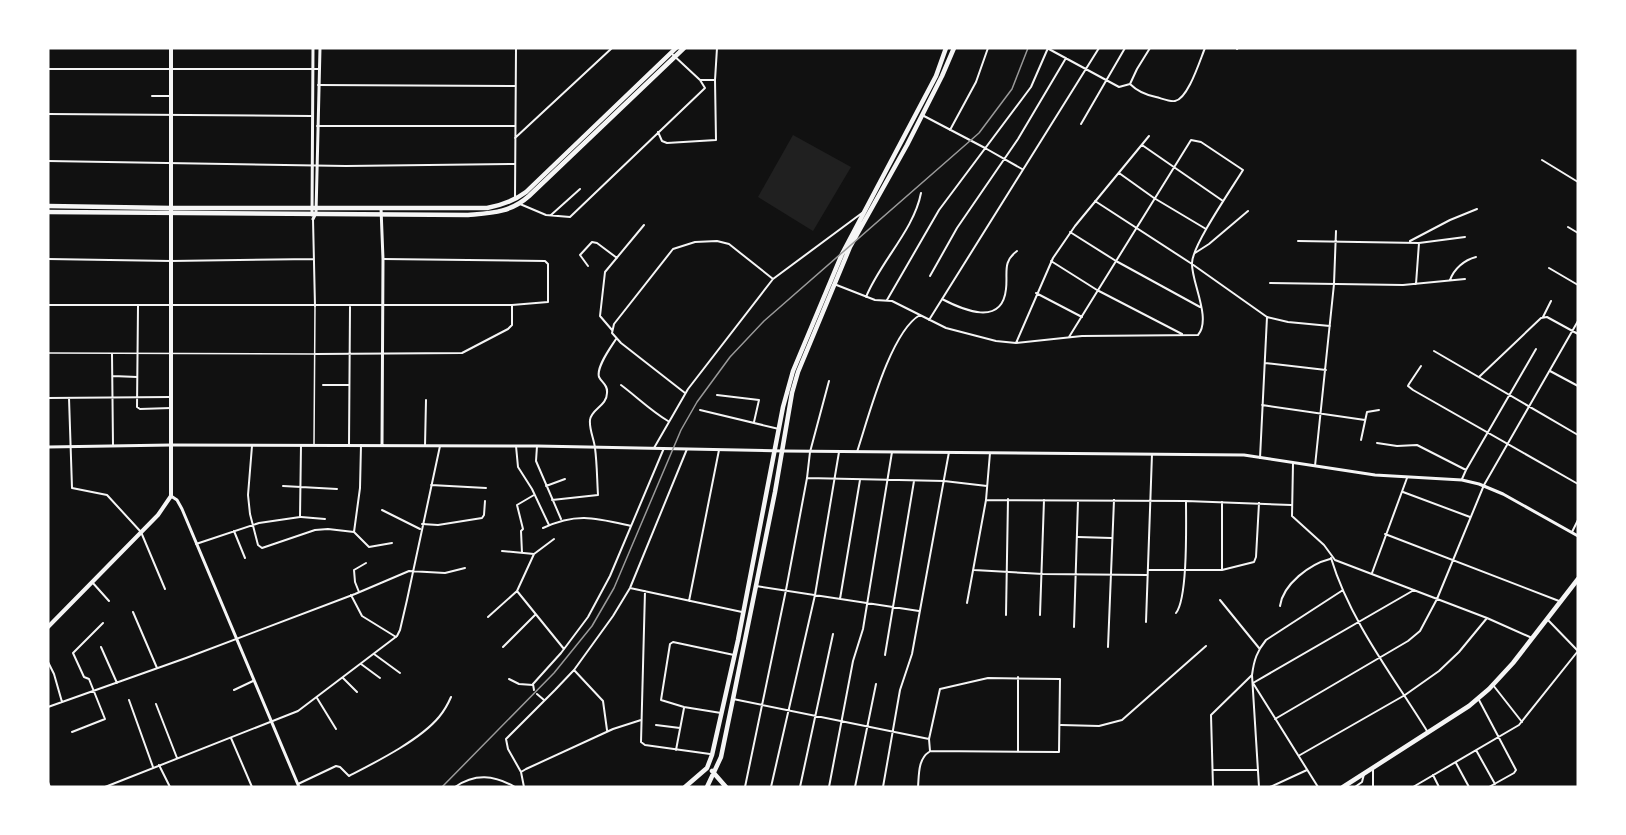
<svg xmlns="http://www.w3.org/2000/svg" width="1626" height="835" font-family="Manrope,sans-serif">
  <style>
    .green { fill: #202020 }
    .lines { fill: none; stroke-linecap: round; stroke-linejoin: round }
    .service { stroke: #f5f5f5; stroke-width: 1.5 }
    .minor { stroke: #f5f5f5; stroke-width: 2 }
    .tertiary { stroke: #f5f5f5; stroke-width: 3 }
    .secondary { stroke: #f5f5f5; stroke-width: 4 }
    .primary { stroke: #f5f5f5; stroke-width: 4.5 }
    .trunk { stroke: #f5f5f5; stroke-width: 4.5 }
    .rail { stroke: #9a9a9a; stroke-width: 1.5 }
  </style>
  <rect width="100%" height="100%" fill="#111"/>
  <path class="green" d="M 793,135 L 851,167 L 813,231 L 758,197 Z"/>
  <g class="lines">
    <path class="service" d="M 48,353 L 314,354
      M 314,444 L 315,306"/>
    <path class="minor" d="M 1047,48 L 1119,87 L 1130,84 L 1137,69 L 1150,48
      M 1237,49 L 1238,48
      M 48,69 L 318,69
      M 700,80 L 715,80
      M 1130,84 C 1137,91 1146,95 1156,97 C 1161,98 1169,102 1175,101 C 1188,99 1200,60 1205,48
      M 318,85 L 515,86
      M 152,96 L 170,96
      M 48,114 L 311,116
      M 924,116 L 985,148 L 1022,169
      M 1081,124 L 1125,48
      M 317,126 L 515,126
      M 950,130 L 976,82 L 988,48
      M 658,132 L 662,141 L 667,143 L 716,140 L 715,80 L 717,48
      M 515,138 L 612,48
      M 1142,145 L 1223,201
      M 1542,160 L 1578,182
      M 48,161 L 346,166 L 515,164
      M 1119,173 L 1154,198 L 1206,229
      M 515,197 L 516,48
      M 1095,201 L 1192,264 L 1267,317 L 1288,322 L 1330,326
      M 520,204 L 546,215 L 570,217 L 705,88 L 700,80 L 671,53
      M 551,215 L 580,189
      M 313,219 L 315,306
      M 1568,227 L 1578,233
      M 1070,232 L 1116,261 L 1200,307
      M 1298,241 L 1419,243 L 1465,237
      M 1410,241 L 1450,220 L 1477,209
      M 1195,253 L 1209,244 L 1248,211
      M 48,259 L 171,261 L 314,259
      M 1051,261 L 1097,290 L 1182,334
      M 588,266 L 580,255 L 592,242 L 597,243 L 617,258
      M 1549,268 L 1578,285
      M 930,276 L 957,228 L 1018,139 L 1066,58
      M 1450,280 C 1454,269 1464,260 1476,257
      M 1270,283 L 1403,285 L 1465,279
      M 834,284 L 875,300 L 892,301 L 946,328 L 996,341 L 1016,343 L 1082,336 L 1198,335 C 1212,319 1191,281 1192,263 C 1192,246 1232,188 1243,170 L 1201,142 L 1191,140 L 1069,337
      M 1416,284 L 1419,243
      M 1036,293 L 1082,317
      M 866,297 C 880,262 914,230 921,193
      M 942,299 C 963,310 1002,327 1006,289 C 1008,273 1002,262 1017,251
      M 887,300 L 939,210 L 1031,87 L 1048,48
      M 48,305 L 512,305 L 548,302 L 548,264 L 545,261 L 383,259
      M 138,306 L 137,407 L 140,409 L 171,408
      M 1543,317 L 1551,301
      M 929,320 L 1099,48
      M 612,330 L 600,316 L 605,272 L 644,225
      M 1016,343 L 1053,258 L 1075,226 L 1149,136
      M 1434,351 L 1578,435
      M 112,354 L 113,446
      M 315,354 L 462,353 L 508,329 L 512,325 L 512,305
      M 1265,363 L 1326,370
      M 1421,366 L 1409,384 L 1408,386 L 1413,390 L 1578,484
      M 1550,371 L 1578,386
      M 113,376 L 137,377
      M 1479,377 L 1541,318 L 1547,317 L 1578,334
      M 323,385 L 349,385
      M 621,385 C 637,397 651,411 668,421
      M 685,393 L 621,343 L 612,333 L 614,324 L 673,249 L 695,242 L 717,241 L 729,244 L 773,279
      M 717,395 L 759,400 L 754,422
      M 48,398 L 170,397
      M 69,398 L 72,488 L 107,495 L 141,532 L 165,589
      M 1262,405 L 1365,420
      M 700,410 L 779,429
      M 1361,440 L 1367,412 L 1379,410
      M 1377,443 L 1397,446 L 1417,445 L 1466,470
      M 349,445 L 350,307
      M 252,446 L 248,495 L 250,514 L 258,545 L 262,548 L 315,530 L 328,529 L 354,532 L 360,488 L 361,445
      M 425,446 L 426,400
      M 516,446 L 518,467 L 532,489 L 549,525
      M 537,446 L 536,461 L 561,519
      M 654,448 L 688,389 L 773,279 L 862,213
      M 857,452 C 868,419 890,332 920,315
      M 1260,458 L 1267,317
      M 1293,463 L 1292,516 L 1324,545 L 1335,560 L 1487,618 L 1532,638
      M 1315,466 L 1334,284 L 1336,231
      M 807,478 L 944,481 L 987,486
      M 1462,479 L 1466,470 L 1536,349
      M 431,485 L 486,488
      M 283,486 L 337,489
      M 546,486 L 565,479
      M 1403,492 L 1470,517
      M 552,500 L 598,495 C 597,479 597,463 595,448 C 594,439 589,429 590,420 C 591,409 607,406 607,393 C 608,385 602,383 599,377 C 596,367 611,347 616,339
      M 986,500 L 1186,501 L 1291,505
      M 382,510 L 420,529
      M 301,517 L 325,519
      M 422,524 L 438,525 L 482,518 L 484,515 L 485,501
      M 543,528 C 577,512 596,518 631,526
      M 234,531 L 245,558
      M 354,532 L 369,547 L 392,543
      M 1572,532 L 1578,520
      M 1385,534 L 1559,601
      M 1078,537 L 1111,538
      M 196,544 L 259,523 L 300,517 L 301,445
      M 502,551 L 534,554
      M 522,553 L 521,531 L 523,529 L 517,505 L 534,495
      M 1331,558 C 1350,621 1393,676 1427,731
      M 974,570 L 1043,574 L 1147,575
      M 1148,570 L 1222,570 L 1254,562 L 1256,557 L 1259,503
      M 1222,570 L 1222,502
      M 1372,573 L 1407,478
      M 92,582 L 109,601
      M 756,586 L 919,611
      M 630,588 L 742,612
      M 517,591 L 564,649
      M 645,591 L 641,742 L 645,745 L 710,754
      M 359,592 L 355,582 L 354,570 L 366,563
      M 351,595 L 362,616 L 396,637
      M 840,599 L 860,480
      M 1220,600 L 1259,648
      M 689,601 L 719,450
      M 967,603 L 986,500 L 990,453
      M 1280,606 C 1283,584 1310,564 1330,559
      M 133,612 L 157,668
      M 1176,613 C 1188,598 1186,523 1186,501
      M 1006,615 L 1008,499
      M 1040,615 L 1044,500
      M 488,617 L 517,591 L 534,554 L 554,539
      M 1547,619 L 1578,651
      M 1146,622 L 1152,454
      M 1074,627 L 1078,501
      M 101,647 L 117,683
      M 503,647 L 535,615
      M 1108,647 L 1114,500
      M 374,654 L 400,673
      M 885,655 L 914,481
      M 48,662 L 54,674 L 62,702
      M 361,664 L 380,678
      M 574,670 L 603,701 L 607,730
      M 1018,677 L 1018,752
      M 343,678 L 357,692
      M 988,678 L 1060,679 L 1059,752 L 930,751 L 929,739 L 940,689 Z
      M 509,679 L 519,684 L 533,685
      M 1493,685 L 1522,722
      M 234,690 L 253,681
      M 534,690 L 533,684 L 561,653 L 588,617 L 610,576 L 664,448
      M 537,694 L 544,700
      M 317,698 L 336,729
      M 733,699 L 929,739
      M 129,700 L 153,767
      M 1479,700 L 1516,770 L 1514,773 L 1489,787
      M 156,704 L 177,758
      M 48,707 L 186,658 L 355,594 L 409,571 L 445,573 L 465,568
      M 721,713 L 684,707 L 661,700 L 670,644 L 673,642 L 734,655
      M 1275,719 L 1408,641 L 1420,631 L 1437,599 L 1484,485 L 1578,321
      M 656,725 L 680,728
      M 1061,725 L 1099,726 L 1122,720 L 1206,646
      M 72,732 L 105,719 L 89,679 L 84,677 L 73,653 L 103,623
      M 231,738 L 252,787
      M 676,750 L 684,708
      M 1476,750 L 1495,784
      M 1300,755 L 1405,695 L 1439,671 L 1459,652 L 1487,618
      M 1456,763 L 1469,787
      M 159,765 L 170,787
      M 1373,768 L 1373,787
      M 1213,770 L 1258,770
      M 521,772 L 526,769 L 613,729 L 641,720
      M 1433,775 L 1439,787
      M 48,782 L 50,787
      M 298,784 L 336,766 L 340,767 L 349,776 C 376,762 420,740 439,717 C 444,711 448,704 451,697
      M 105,787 L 298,711 L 397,636 L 400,630 L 407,600 L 440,446
      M 455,787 C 475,773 494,775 515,787
      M 524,787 L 521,772 L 508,749 L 506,739 L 555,690 L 574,670 L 613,616 L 630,588 L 687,449
      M 745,787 L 786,590 L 807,478 L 810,452 L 829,381
      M 771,787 L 815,595 L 839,452
      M 800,787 L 833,634
      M 829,787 L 853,661 L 863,629 L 892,452
      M 855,787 L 876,684
      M 883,787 L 900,690 L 912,654 L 949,452
      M 918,787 C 919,775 918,759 929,752
      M 1213,787 L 1211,715 L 1252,675
      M 1259,787 L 1252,675 C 1254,660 1257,651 1266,640 L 1343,590
      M 1270,787 L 1307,770
      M 1318,787 L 1253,683 L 1414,590
      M 1355,787 L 1362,782 L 1364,774
      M 1413,787 L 1519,725 L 1578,651"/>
    <path class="tertiary" d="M 381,208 L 383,259 L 382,445
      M 312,215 L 313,48
      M 313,219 L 316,213 L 320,48
      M 48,447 L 171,445 L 537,446 L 783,451 L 1244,455 L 1375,475 L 1462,480 L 1479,484 L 1503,494 L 1578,536
      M 171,496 L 177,500 L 182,509 L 299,787"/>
    <path class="secondary" d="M 48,627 L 158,515 L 171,496 L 171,48"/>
    <path class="primary" d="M 712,771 L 726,787
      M 685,787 L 707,768 L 712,755 L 738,640 L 783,407 L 793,371 L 842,254 L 936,76 L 946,48
      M 707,787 L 721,757 L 733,699 L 775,492 L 792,393 L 798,372 L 850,247 L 907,145 L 942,76 L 954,48
      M 1343,787 L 1469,706 L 1489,689 L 1513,663 L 1578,579"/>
    <path class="trunk" d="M 48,206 L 171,208 L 487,208 C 503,205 514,201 526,192 L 676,48
      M 48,212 L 468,215 C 491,213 510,213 529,196 L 684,48"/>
    <path class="rail" d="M 442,787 L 554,673 L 592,626 L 614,588 L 681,430 L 697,402 L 730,357 L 764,321 L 979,133 L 1012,89 L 1028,48"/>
  </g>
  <rect width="1626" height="835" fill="none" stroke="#ffffff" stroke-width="99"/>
</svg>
